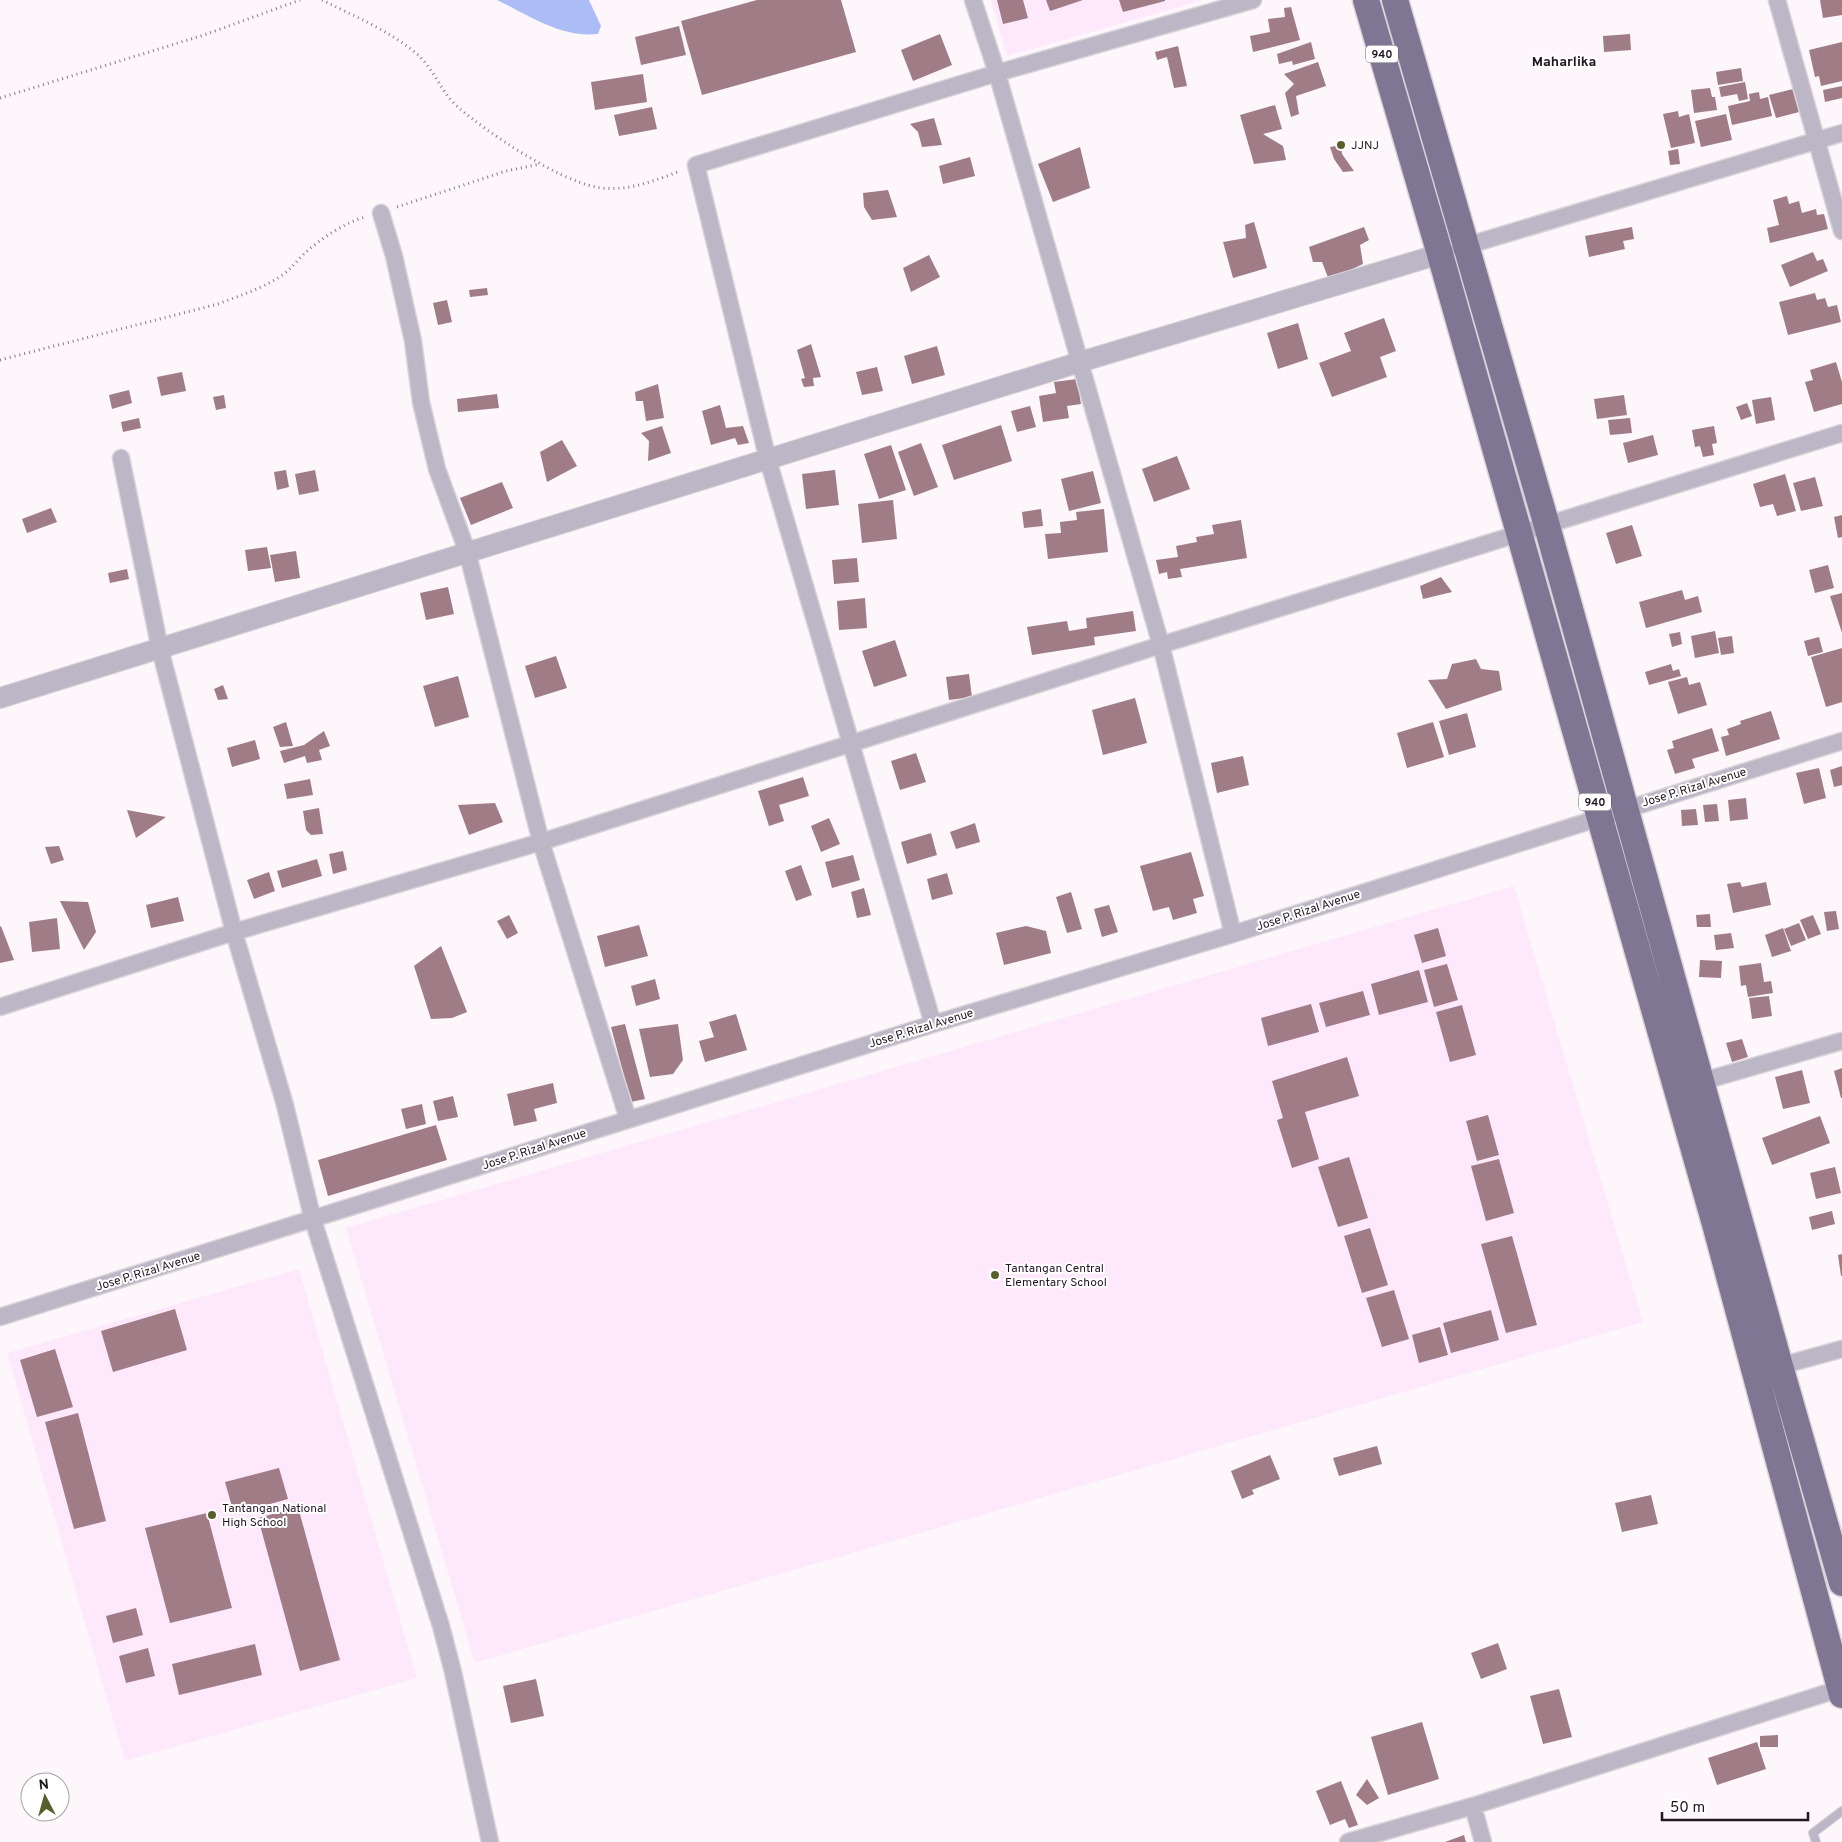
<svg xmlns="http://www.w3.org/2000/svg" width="1842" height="1842" font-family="Overpass,sans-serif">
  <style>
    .built { fill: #fee8fc }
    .water { fill: #abbdf4 }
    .building { fill: #a07c87 }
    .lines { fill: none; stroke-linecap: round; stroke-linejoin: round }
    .service-casing { stroke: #dad3d9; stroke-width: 10 }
    .minor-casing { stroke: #dad3d9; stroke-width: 19 }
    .tertiary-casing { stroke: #dad3d9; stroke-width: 22 }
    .trunk-casing { stroke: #dad3d9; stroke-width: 29 }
    .path { stroke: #867e85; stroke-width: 3; stroke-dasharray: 1 4; stroke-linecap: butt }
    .service { stroke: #bcb7c6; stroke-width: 8 }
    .minor { stroke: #bcb7c6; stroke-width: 16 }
    .tertiary { stroke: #bcb7c6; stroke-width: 20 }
    .trunk { stroke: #7f7693; stroke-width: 26 }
    .poi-dot { fill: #595e2c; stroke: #fff; stroke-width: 2 }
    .labels { text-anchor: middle; stroke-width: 4; stroke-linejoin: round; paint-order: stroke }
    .shield { fill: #fff; stroke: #645d64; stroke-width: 1 }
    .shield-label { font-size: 11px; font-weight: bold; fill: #211721 }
    .poi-label { font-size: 12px; fill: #211721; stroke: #fff; text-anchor: start }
    .street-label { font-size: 12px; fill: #211721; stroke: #fff }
    .neighbourhood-label { font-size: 14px; font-weight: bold; fill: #211721; stroke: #fff }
  </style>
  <rect width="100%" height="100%" fill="#fdf7fc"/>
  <path class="built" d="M 991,0 L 1203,0 L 1007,56 Z
    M 1514,886 L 1643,1322 L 475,1663 L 346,1228 Z
    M 299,1269 L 417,1678 L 125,1761 L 7,1353 Z"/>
  <path class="water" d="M 497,0 L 589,0 L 601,26 L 598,34 C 561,38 530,16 497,0 Z"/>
  <path class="building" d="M 757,0 L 841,0 L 856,52 L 702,95 L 681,21 Z
    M 997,0 L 1023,0 L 1028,18 L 1003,24 Z
    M 1046,0 L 1083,0 L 1050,11 Z
    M 1119,0 L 1165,0 L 1165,1 L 1123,12 Z
    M 1820,0 L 1842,0 L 1842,15 L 1823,18 Z
    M 1291,7 L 1300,40 L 1253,52 L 1250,36 L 1270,32 L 1268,19 L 1285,17 L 1284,8 Z
    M 679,26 L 686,55 L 641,65 L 635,37 Z
    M 940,34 L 952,65 L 913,81 L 901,50 Z
    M 1630,34 L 1631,50 L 1604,52 L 1603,36 Z
    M 1311,42 L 1315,59 L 1293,65 L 1292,61 L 1279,64 L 1277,54 Z
    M 1842,42 L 1842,81 L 1821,86 L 1819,76 L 1815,77 L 1809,50 Z
    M 1178,46 L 1187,86 L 1174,88 L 1167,57 L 1157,60 L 1155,52 Z
    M 1318,62 L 1326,86 L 1296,96 L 1299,114 L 1291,117 L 1285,93 L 1294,84 L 1284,74 Z
    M 1741,68 L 1743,81 L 1718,85 L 1716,72 Z
    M 643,74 L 647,102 L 595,110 L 591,82 Z
    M 1745,82 L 1748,99 L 1739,101 L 1737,94 L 1721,97 L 1719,87 Z
    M 1842,86 L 1842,98 L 1825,102 L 1823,90 Z
    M 1710,88 L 1712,97 L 1715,97 L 1717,110 L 1694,113 L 1691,90 Z
    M 1793,89 L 1799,112 L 1776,118 L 1769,95 Z
    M 1759,92 L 1760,99 L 1768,97 L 1772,116 L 1732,125 L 1728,106 L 1750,101 L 1749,94 Z
    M 1275,105 L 1282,129 L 1263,134 L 1283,146 L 1286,160 L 1254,164 L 1240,115 Z
    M 652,107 L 657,129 L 619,136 L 614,115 Z
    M 1678,111 L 1679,117 L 1689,114 L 1695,143 L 1671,148 L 1663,114 Z
    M 1726,114 L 1732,140 L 1701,147 L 1695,121 Z
    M 934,118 L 942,145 L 922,147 L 918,132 L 910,124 Z
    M 1341,145 L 1342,154 L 1354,171 L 1343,172 L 1334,159 L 1330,147 Z
    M 1080,147 L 1090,188 L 1053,202 L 1038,164 Z
    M 1678,149 L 1680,164 L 1670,165 L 1668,151 Z
    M 970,157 L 975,176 L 943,184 L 939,166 Z
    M 888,190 L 897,217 L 872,220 L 864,207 L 863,193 Z
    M 1787,196 L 1789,204 L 1799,201 L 1802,213 L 1816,209 L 1817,215 L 1824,214 L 1828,229 L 1770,243 L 1767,228 L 1779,225 L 1773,200 Z
    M 1254,222 L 1267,268 L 1233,278 L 1223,242 L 1246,238 L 1245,225 Z
    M 1364,227 L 1369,240 L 1360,245 L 1363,264 L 1329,280 L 1322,262 L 1313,262 L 1309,247 Z
    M 1632,227 L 1634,239 L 1623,241 L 1625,249 L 1589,257 L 1585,236 Z
    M 1813,252 L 1817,261 L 1823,259 L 1828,271 L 1790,287 L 1781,265 Z
    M 929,255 L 940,277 L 911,292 L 903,268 Z
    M 487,288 L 488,295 L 470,297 L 469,290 Z
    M 1815,293 L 1817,300 L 1825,298 L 1828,307 L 1837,305 L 1841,322 L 1788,335 L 1779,302 Z
    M 447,300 L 452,322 L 438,325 L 433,303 Z
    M 1384,318 L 1396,351 L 1380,357 L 1387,377 L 1332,397 L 1319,363 L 1351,351 L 1344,333 Z
    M 1298,323 L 1308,359 L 1278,369 L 1267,333 Z
    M 811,344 L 821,377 L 813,378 L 814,386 L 804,387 L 801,379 L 805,378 L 797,350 Z
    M 937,346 L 945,375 L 912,384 L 904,356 Z
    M 1836,362 L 1842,382 L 1842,404 L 1814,412 L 1805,382 L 1813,380 L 1810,370 Z
    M 877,367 L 883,391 L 862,395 L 856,372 Z
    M 182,372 L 186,391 L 161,396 L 157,377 Z
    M 1077,379 L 1081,404 L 1067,406 L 1069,418 L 1043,422 L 1039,396 L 1056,393 L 1054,382 Z
    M 658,384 L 664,418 L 646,421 L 643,401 L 636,401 L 635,392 Z
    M 129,390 L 132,403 L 112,409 L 109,395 Z
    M 497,394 L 499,408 L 458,412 L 457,399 Z
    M 224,395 L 226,408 L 216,410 L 213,397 Z
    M 1624,395 L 1627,415 L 1597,419 L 1594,399 Z
    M 1771,397 L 1775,420 L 1756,424 L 1752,400 Z
    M 1747,403 L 1752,416 L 1741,420 L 1736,407 Z
    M 720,405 L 726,428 L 743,426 L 749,443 L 738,445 L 735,438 L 711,445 L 702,411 Z
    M 1030,406 L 1036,427 L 1017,432 L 1011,411 Z
    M 139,418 L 141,428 L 123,432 L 121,422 Z
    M 1630,418 L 1632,433 L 1610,435 L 1608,420 Z
    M 1001,425 L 1012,461 L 954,480 L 942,445 Z
    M 662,426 L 671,453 L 648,461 L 649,441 L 641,433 Z
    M 1714,426 L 1717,443 L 1712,444 L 1714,455 L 1703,457 L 1700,446 L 1695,447 L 1692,430 Z
    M 1653,435 L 1658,455 L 1628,463 L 1623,443 Z
    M 562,440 L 577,466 L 547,482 L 540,452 Z
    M 921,443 L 938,487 L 914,496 L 898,452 Z
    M 891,445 L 906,490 L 879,499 L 864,454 Z
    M 1177,456 L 1190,489 L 1154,502 L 1142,469 Z
    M 286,470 L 289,487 L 277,490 L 274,472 Z
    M 315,470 L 319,491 L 299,495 L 295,474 Z
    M 835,470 L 839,505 L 806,509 L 802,474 Z
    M 1093,471 L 1101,503 L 1069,511 L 1061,479 Z
    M 1785,474 L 1796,511 L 1777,516 L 1773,504 L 1760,507 L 1753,484 Z
    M 1815,477 L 1823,506 L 1801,511 L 1793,483 Z
    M 502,482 L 513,508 L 471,525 L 460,498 Z
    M 893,500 L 897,539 L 862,543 L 858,504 Z
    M 51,508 L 57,522 L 27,533 L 22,519 Z
    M 1041,509 L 1043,526 L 1024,528 L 1022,512 Z
    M 1104,509 L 1108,552 L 1048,559 L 1045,534 L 1061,533 L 1060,522 L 1077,520 L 1076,512 Z
    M 1842,515 L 1842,537 L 1838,538 L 1834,517 Z
    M 1241,520 L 1247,558 L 1180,569 L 1182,577 L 1168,579 L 1167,572 L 1159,574 L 1156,560 L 1178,557 L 1176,546 L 1197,542 L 1196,537 L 1214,534 L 1212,525 Z
    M 1632,525 L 1642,556 L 1616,564 L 1606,533 Z
    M 267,547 L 271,568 L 248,571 L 245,550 Z
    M 296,551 L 300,578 L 275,582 L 270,555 Z
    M 857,558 L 859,582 L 834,584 L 832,560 Z
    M 1828,565 L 1834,588 L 1815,593 L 1809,570 Z
    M 127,569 L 129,579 L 110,583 L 108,573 Z
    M 1441,577 L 1452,592 L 1423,599 L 1420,586 Z
    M 448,587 L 454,614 L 426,620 L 420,593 Z
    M 1682,590 L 1685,600 L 1698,596 L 1702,612 L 1646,628 L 1639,602 Z
    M 1842,593 L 1842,633 L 1830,596 Z
    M 865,598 L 867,628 L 839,630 L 837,601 Z
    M 1133,611 L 1136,631 L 1094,637 L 1095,645 L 1032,655 L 1027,627 L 1067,621 L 1069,631 L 1087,628 L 1086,618 Z
    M 1715,631 L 1719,653 L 1695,658 L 1691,636 Z
    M 1680,632 L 1682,644 L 1672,647 L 1669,634 Z
    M 1732,636 L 1734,653 L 1721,655 L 1718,638 Z
    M 1819,637 L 1823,652 L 1808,656 L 1804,641 Z
    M 895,640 L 907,676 L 874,687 L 862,651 Z
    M 1842,648 L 1842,702 L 1826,707 L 1811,657 Z
    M 556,656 L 567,688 L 535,698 L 525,666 Z
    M 1476,659 L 1481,669 L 1499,671 L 1502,690 L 1446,709 L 1428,680 L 1447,679 L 1452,664 Z
    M 1671,664 L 1673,671 L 1679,669 L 1681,676 L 1649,685 L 1645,672 Z
    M 969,674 L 972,697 L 949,700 L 946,677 Z
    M 458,676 L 469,717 L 435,727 L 423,686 Z
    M 1687,677 L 1689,685 L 1700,682 L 1707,705 L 1678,714 L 1668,682 Z
    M 223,685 L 228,699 L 218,700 L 214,689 Z
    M 1135,698 L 1147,743 L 1103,755 L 1092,710 Z
    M 1771,711 L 1780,739 L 1726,756 L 1721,737 L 1729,735 L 1727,729 L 1741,724 L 1740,721 Z
    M 1467,713 L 1476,747 L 1449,755 L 1439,721 Z
    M 286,722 L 293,746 L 280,747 L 273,727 Z
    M 1433,722 L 1444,757 L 1407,768 L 1397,733 Z
    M 1712,728 L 1719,751 L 1692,759 L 1695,768 L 1675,774 L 1667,750 L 1674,748 L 1672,741 Z
    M 324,731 L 330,746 L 319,750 L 322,760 L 307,763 L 305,756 L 284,763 L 280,751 L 304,745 Z
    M 255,740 L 260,759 L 232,767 L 227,748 Z
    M 916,753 L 926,782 L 900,790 L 891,761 Z
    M 1243,756 L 1249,785 L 1217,793 L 1211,763 Z
    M 1842,766 L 1842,785 L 1834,787 L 1830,770 Z
    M 1819,768 L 1826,798 L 1804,804 L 1796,773 Z
    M 803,777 L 809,796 L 779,805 L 784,821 L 769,826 L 758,791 Z
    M 310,779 L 313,795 L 287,799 L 284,784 Z
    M 1746,798 L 1748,819 L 1730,821 L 1728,800 Z
    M 495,803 L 503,822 L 469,835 L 458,805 Z
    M 1717,804 L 1719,821 L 1705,822 L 1703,805 Z
    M 319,808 L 323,834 L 311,835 L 306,830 L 303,811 Z
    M 1696,809 L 1698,825 L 1682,826 L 1681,810 Z
    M 127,810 L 166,817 L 136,838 Z
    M 829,818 L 840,844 L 821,852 L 811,826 Z
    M 975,823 L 980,842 L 956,849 L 950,832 Z
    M 931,833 L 937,855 L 907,864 L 901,842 Z
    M 59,846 L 64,860 L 51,864 L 45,847 Z
    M 343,851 L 347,870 L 333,874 L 329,854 Z
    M 1191,852 L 1204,896 L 1193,899 L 1197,913 L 1173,920 L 1169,907 L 1153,911 L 1140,866 Z
    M 853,855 L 860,880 L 832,888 L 825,862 Z
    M 317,859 L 322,876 L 282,888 L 277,871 Z
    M 801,865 L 812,895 L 796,901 L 785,871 Z
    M 269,872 L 275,891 L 254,899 L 247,880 Z
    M 947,873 L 953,894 L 932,900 L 927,879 Z
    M 1740,882 L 1742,887 L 1766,882 L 1771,905 L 1733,913 L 1727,884 Z
    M 864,888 L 871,915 L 857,918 L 851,892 Z
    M 1071,892 L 1082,929 L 1067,933 L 1056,897 Z
    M 178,897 L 184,921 L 151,928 L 146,905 Z
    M 60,901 L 88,902 L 96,932 L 84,950 Z
    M 1109,905 L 1118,932 L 1102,937 L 1094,909 Z
    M 1836,911 L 1839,929 L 1827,931 L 1824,912 Z
    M 1710,914 L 1711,927 L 1697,927 L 1696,915 Z
    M 509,915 L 518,933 L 507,939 L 497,921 Z
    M 1813,915 L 1821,934 L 1808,939 L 1800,920 Z
    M 57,918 L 60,949 L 32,952 L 29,922 Z
    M 1799,923 L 1806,940 L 1791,946 L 1784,929 Z
    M 639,925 L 648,956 L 605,967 L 597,936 Z
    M 1,926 L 14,960 L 0,963 L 0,927 Z
    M 1026,926 L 1046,931 L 1051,953 L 1004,965 L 996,933 Z
    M 1438,928 L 1446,956 L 1422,963 L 1414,935 Z
    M 1783,928 L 1791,951 L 1772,957 L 1765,935 Z
    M 1731,933 L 1734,948 L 1716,950 L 1714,935 Z
    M 441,946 L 467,1012 L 452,1018 L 431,1019 L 414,966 Z
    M 1700,960 L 1722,961 L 1721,978 L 1699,977 Z
    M 1761,963 L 1764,982 L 1771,981 L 1773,993 L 1748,997 L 1746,985 L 1741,986 L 1739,966 Z
    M 1447,964 L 1458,1000 L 1434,1007 L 1424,970 Z
    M 1419,970 L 1428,1002 L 1379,1015 L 1371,984 Z
    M 655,979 L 660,999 L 636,1006 L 631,986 Z
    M 1363,991 L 1370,1015 L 1326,1027 L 1319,1003 Z
    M 1769,996 L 1772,1016 L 1752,1019 L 1749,998 Z
    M 1311,1004 L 1319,1032 L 1268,1046 L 1261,1018 Z
    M 1462,1005 L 1476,1055 L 1450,1062 L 1436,1012 Z
    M 736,1014 L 747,1050 L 705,1062 L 699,1041 L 714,1037 L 709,1022 Z
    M 625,1024 L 645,1099 L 631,1102 L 611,1027 Z
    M 678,1024 L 683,1060 L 673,1074 L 650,1077 L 639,1029 Z
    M 1742,1039 L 1748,1057 L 1732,1062 L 1726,1043 Z
    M 1347,1057 L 1359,1096 L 1305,1112 L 1319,1159 L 1292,1168 L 1277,1120 L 1283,1118 L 1272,1081 Z
    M 1842,1068 L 1842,1098 L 1841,1098 L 1834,1071 Z
    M 1802,1070 L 1810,1103 L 1783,1109 L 1775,1077 Z
    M 553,1083 L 557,1103 L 534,1109 L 537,1121 L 514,1126 L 507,1094 Z
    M 453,1096 L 458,1117 L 438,1121 L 433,1101 Z
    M 422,1104 L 426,1124 L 406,1129 L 401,1109 Z
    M 1488,1115 L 1499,1155 L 1477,1161 L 1466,1121 Z
    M 1820,1116 L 1830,1143 L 1772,1165 L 1762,1138 Z
    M 436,1125 L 447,1160 L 328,1196 L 318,1160 Z
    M 1349,1157 L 1368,1218 L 1338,1227 L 1318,1167 Z
    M 1499,1159 L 1514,1213 L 1486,1221 L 1471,1166 Z
    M 1835,1167 L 1841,1193 L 1816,1199 L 1810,1173 Z
    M 1832,1211 L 1835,1224 L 1812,1230 L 1809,1217 Z
    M 1370,1228 L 1388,1285 L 1362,1293 L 1344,1236 Z
    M 1512,1236 L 1537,1325 L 1506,1333 L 1481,1244 Z
    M 1842,1254 L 1842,1276 L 1841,1276 L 1838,1255 Z
    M 1394,1290 L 1409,1339 L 1382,1347 L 1366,1298 Z
    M 175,1309 L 187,1350 L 113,1372 L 101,1331 Z
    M 1491,1310 L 1499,1340 L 1451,1353 L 1443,1323 Z
    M 1440,1327 L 1448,1355 L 1419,1363 L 1412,1335 Z
    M 55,1349 L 73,1407 L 37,1417 L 20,1360 Z
    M 78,1413 L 106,1521 L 74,1529 L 45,1422 Z
    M 1377,1446 L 1382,1464 L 1339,1476 L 1333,1458 Z
    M 1270,1455 L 1280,1479 L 1252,1490 L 1254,1494 L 1242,1499 L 1231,1471 Z
    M 279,1468 L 288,1499 L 234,1514 L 225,1482 Z
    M 1651,1495 L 1658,1524 L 1622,1532 L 1615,1503 Z
    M 298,1507 L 340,1660 L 300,1671 L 258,1518 Z
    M 207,1513 L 232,1608 L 170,1623 L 145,1528 Z
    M 136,1608 L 143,1635 L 113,1643 L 106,1616 Z
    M 1498,1643 L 1507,1669 L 1481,1679 L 1471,1653 Z
    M 255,1644 L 262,1675 L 179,1695 L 172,1664 Z
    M 148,1648 L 155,1676 L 126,1683 L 119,1656 Z
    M 536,1679 L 544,1716 L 511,1723 L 503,1686 Z
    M 1559,1689 L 1572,1737 L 1543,1744 L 1530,1696 Z
    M 1422,1722 L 1439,1779 L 1388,1795 L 1371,1737 Z
    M 1778,1735 L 1778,1747 L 1760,1747 L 1760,1736 Z
    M 1757,1742 L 1766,1769 L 1717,1785 L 1708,1758 Z
    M 1367,1779 L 1379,1798 L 1367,1805 L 1356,1795 Z
    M 1341,1781 L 1358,1825 L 1349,1828 L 1345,1819 L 1330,1825 L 1316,1791 Z
    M 1464,1835 L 1466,1842 L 1445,1842 Z"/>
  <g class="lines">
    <g class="service-casing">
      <path id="service" d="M 1816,1842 L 1813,1833 L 1842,1811"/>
    </g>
    <g class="minor-casing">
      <path id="minor" d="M 973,0 L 997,73 L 1161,645 L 1233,934
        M 1777,0 L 1842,231
        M 381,213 L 394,256 L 413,341 L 421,402 L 437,469 L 467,551 L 541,842 L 628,1119
        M 1459,248 L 1842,133
        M 121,458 L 160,649 L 234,932 L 285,1105 L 313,1220 L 441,1626 L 453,1672 L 490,1842
        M 0,1007 L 234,932 L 541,842 L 1161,645 L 1842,433
        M 933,1024 L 768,460 L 696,165 L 997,73 L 1253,0
        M 1693,1084 L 1842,1041
        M 0,1317 L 933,1024 L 1233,934 L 1842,741
        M 1773,1368 L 1842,1349
        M 1473,1806 L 1483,1842
        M 1348,1842 L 1473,1806 L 1842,1688"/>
    </g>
    <g class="tertiary-casing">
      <path id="tertiary" d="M 0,698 L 1080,362 L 1440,254"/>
    </g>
    <g class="trunk-casing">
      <path id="trunk" d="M 1366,0 L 1440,254 L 1715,1224 L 1842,1695
        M 1395,0 L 1547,526 L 1780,1366 L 1842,1583"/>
    </g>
    <path class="path" d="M 322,0 C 354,16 390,31 417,54 C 435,70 441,93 459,108 C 488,133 558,180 596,187 C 624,193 654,181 680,171
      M 0,98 L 204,35 L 300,0
      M 397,207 L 506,171 L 540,164
      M 0,360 L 218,304 C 241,295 264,288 284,274 C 292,268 298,259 306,252 C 322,238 344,223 365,217"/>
    <use href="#service" class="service"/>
    <use href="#minor" class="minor"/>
    <use href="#tertiary" class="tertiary"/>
    <use href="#trunk" class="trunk"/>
  </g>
  <g class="poi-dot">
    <circle cx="1341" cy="145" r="5"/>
    <circle cx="995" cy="1275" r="5"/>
    <circle cx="212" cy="1515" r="5"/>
  </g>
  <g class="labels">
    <g class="shield">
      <rect x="1366" y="45.5" width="32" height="17" rx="4"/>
      <rect x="1579" y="793.5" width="32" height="17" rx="4"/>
    </g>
    <g class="shield-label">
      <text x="1382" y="58">940</text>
      <text x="1595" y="806">940</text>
    </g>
    <g class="poi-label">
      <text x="1351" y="149">JJNJ</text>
      <text x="1005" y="1272">Tantangan Central<tspan x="1005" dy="14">Elementary School</tspan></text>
      <text x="222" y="1512">Tantangan National<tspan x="222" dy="14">High School</tspan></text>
    </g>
    <g class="street-label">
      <text transform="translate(1694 787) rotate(-17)" y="4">Jose P. Rizal Avenue</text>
      <text transform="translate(1308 910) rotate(-18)" y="4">Jose P. Rizal Avenue</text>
      <text transform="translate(921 1028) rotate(-17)" y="4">Jose P. Rizal Avenue</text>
      <text transform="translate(534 1149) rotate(-18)" y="4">Jose P. Rizal Avenue</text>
      <text transform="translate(148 1271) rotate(-17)" y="4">Jose P. Rizal Avenue</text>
    </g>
    <g class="neighbourhood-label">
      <text x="1564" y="66">Maharlika</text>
    </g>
  </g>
  <g transform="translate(45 1797) rotate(354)"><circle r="24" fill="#ffffff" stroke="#a6a2a6"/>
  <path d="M0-4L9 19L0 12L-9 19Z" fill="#595e2c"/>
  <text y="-8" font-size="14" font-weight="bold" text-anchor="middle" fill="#211721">N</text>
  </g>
  <path d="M1662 1812v8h146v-8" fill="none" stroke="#211721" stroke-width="2.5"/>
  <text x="1670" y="1812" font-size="15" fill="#211721" stroke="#ffffff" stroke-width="4" paint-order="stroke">50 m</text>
</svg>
